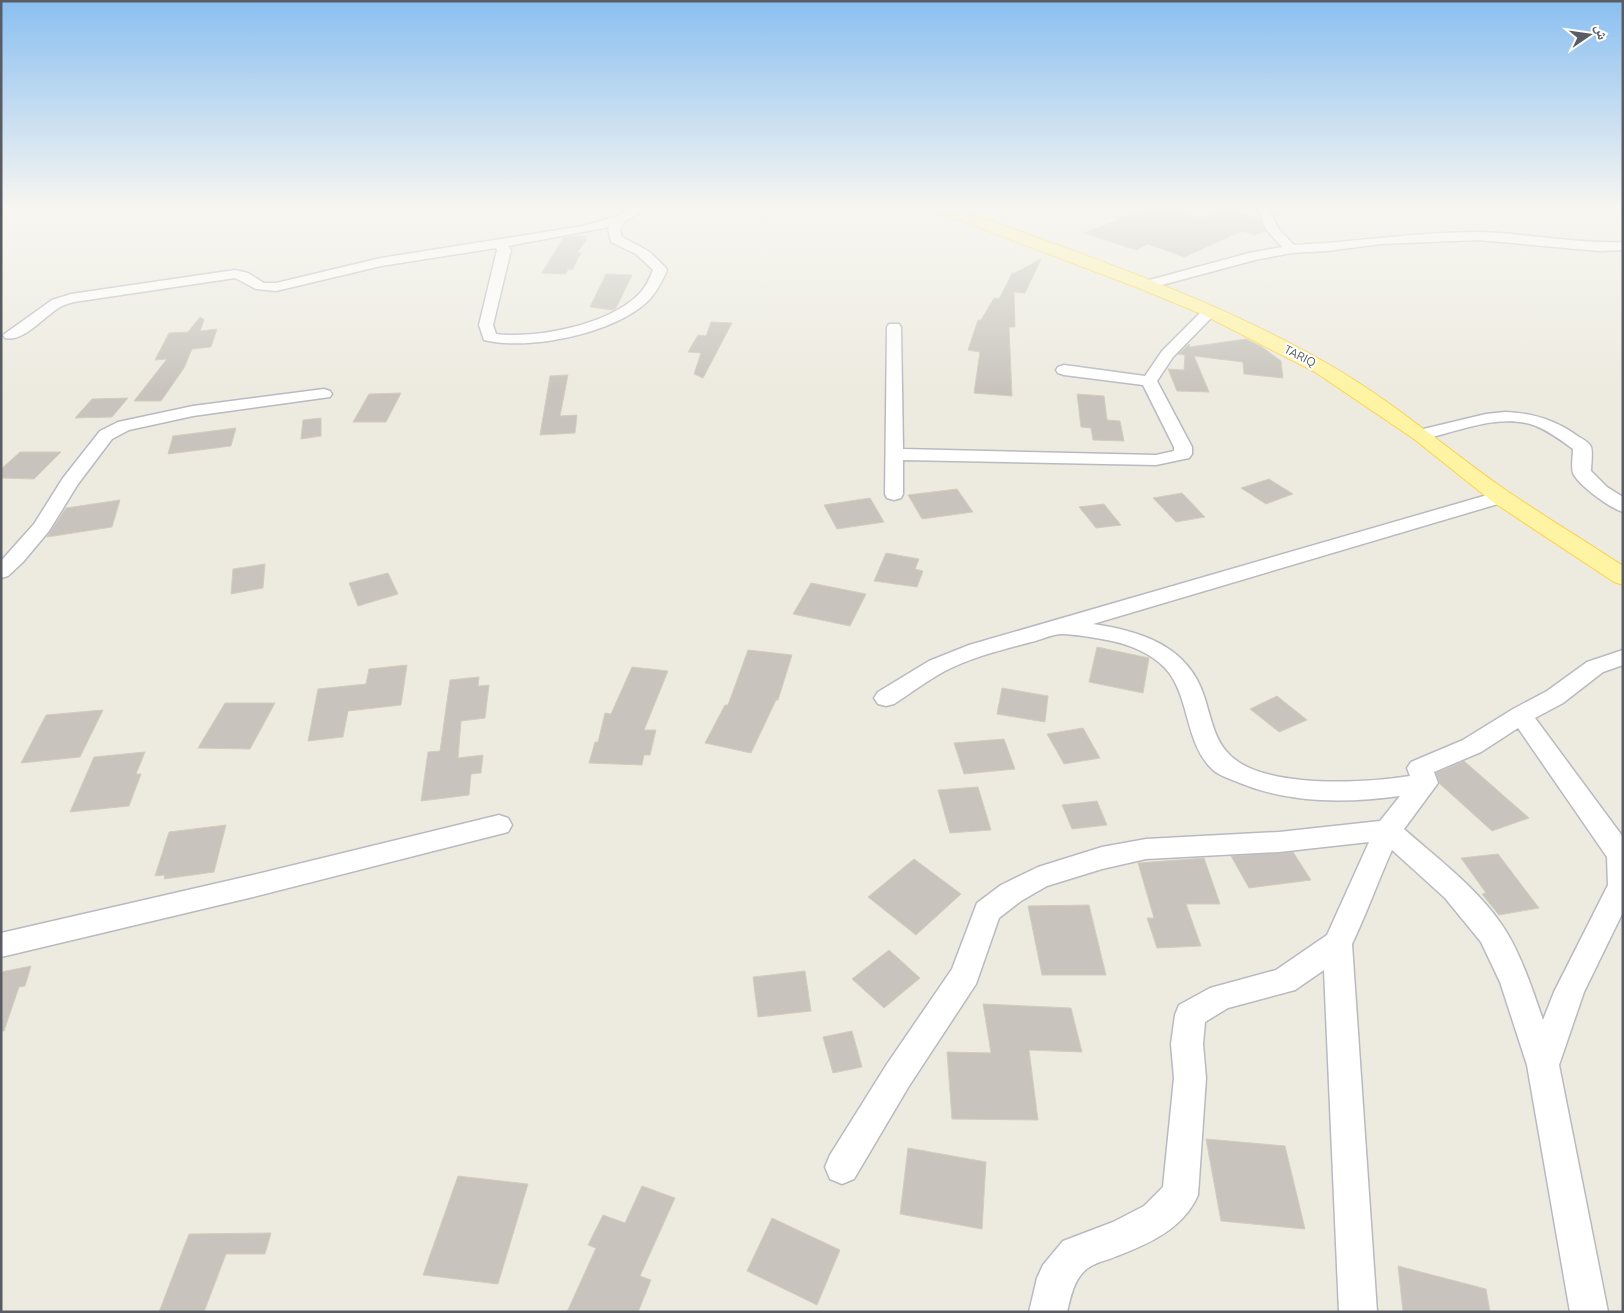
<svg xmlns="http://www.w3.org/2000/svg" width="1624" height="1313" font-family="Ubuntu,'Noto Naskh Arabic',sans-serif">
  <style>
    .building { fill: #c8c4bd; stroke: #d2cdbe }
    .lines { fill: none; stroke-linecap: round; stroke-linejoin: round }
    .minor-casing { stroke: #b8bac0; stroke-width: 3 }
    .major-casing { stroke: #fbd24b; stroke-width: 2 }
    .minor { fill: #fff; fill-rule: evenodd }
    .major { fill: #fff4a3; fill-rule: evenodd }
    .labels { text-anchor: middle; stroke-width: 4; stroke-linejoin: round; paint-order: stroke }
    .far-street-label { font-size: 12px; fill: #595c62; stroke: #fff }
  </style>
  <rect width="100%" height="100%" fill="#edebe0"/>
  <path class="building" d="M 1152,207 L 1165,207 L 1200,218 L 1232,209 L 1260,219 L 1266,231 L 1254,235 L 1242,231 L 1184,257 L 1148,244 L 1136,250 L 1084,233 Z
    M 572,236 L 586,236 L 584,239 L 587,239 L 577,253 L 581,253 L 572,270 L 568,269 L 566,274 L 542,273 L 563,238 Z
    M 1041,259 L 1025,293 L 1014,292 L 1015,327 L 1009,327 L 1012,396 L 974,393 L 980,352 L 968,350 L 978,320 L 981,320 L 994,298 L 999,299 L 1013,272 L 1013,274 Z
    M 606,274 L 632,275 L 616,308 L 613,310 L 590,307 Z
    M 200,317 L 204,320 L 200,331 L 217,329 L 211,347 L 192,349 L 184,368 L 161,401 L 134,401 L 167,359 L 155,360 L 169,333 L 188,332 Z
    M 711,322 L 732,323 L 703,378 L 694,374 L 701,353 L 688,352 L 698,335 L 706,336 Z
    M 1246,339 L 1262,347 L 1281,361 L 1283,378 L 1244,374 L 1243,362 L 1194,356 L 1209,392 L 1177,391 L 1168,369 L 1184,370 L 1185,355 L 1178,354 L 1189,344 L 1190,347 Z
    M 568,375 L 560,416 L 577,415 L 575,433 L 540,435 L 550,376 Z
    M 401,393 L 386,422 L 353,422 L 369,394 Z
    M 1077,394 L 1104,396 L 1107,420 L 1120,421 L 1124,441 L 1093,440 L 1091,428 L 1081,427 Z
    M 128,398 L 112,417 L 75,418 L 92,399 Z
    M 321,418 L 321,436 L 301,439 L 303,420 Z
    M 236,428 L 231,446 L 168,454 L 173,436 Z
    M 20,452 L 61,452 L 34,479 L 1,478 L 1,469 Z
    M 1269,479 L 1293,494 L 1266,504 L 1241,488 Z
    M 957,489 L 973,512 L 922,519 L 908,495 Z
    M 1182,493 L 1205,517 L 1176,522 L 1153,498 Z
    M 870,498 L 884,522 L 837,529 L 824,505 Z
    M 120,500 L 112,527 L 47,537 L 66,508 Z
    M 1104,504 L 1121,525 L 1096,528 L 1079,507 Z
    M 886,553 L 919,559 L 915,569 L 923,571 L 917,587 L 874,581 Z
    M 265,564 L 263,588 L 231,594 L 233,569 Z
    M 388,573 L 398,594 L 358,606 L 349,583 Z
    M 811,583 L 866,594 L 850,626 L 793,614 Z
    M 1097,647 L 1149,658 L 1143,693 L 1089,682 Z
    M 748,650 L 792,655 L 778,700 L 776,700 L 751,753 L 705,743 L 725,705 L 728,705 Z
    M 407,665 L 401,705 L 348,711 L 343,737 L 308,741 L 318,689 L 366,684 L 369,669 Z
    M 632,667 L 668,671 L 644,730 L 656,730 L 650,755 L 644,755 L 642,765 L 589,763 L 595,742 L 598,742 L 605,713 L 611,714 Z
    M 479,677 L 478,686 L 489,685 L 485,718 L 461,721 L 458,758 L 483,755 L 481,773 L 471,774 L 469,795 L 421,801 L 428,752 L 440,751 L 450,680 Z
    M 1002,688 L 1048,696 L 1045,722 L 997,714 Z
    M 1277,696 L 1307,720 L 1279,732 L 1250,709 Z
    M 225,703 L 275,703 L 250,749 L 198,748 Z
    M 103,710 L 80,757 L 21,763 L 46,715 Z
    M 1083,728 L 1100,758 L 1064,764 L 1047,734 Z
    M 1004,739 L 1015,769 L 964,774 L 954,743 Z
    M 145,752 L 136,774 L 141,774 L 129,806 L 70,812 L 94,757 Z
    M 1464,761 L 1529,818 L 1492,831 L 1440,784 L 1436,773 Z
    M 978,787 L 991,830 L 950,833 L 938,790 Z
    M 1097,801 L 1107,825 L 1072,829 L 1062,805 Z
    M 226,825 L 214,872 L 164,879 L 165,875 L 155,876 L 169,832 Z
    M 1293,852 L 1311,880 L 1249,888 L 1231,856 Z
    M 1498,854 L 1539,908 L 1499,915 L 1482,894 L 1486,893 L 1461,858 Z
    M 1204,858 L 1220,904 L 1186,904 L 1201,946 L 1157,948 L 1147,918 L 1154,918 L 1138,863 Z
    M 914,859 L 961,894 L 916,935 L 868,897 Z
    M 1089,905 L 1106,975 L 1042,975 L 1028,906 Z
    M 889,950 L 920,978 L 884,1008 L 852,979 Z
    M 31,966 L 25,986 L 19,987 L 4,1031 L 1,1031 L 1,972 Z
    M 805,971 L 811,1011 L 758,1017 L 753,977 Z
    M 983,1004 L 1071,1008 L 1082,1052 L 1029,1050 L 1038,1120 L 952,1119 L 947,1052 L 991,1053 Z
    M 852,1031 L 862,1067 L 833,1073 L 823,1037 Z
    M 1206,1139 L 1285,1146 L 1305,1229 L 1221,1221 Z
    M 908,1148 L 986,1162 L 982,1229 L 900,1214 Z
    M 458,1176 L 528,1184 L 498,1284 L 423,1275 Z
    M 642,1186 L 675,1198 L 640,1276 L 651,1280 L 638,1312 L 567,1312 L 596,1248 L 588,1245 L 603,1215 L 625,1223 Z
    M 772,1218 L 840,1250 L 817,1305 L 747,1271 Z
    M 271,1233 L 265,1254 L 226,1254 L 204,1312 L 159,1312 L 189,1234 Z
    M 1398,1266 L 1486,1289 L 1490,1312 L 1403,1312 Z"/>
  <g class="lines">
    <g class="minor-casing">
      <path id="minor" d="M 633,207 L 648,207 L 624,222 L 620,229 L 622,237 L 650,252 L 665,267 L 667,270 C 662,282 656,293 647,302 C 612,334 529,351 484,340 L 479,325 L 497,250 L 496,248 L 381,266 L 276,291 L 256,289 L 235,278 L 74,302 C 70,303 66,304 62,306 C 46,314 24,343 5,338 L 3,335 L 52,300 L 71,294 L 235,270 L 248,273 L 264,283 L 276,283 L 381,258 L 583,226 L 615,217 ZM 609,227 L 608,229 L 611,242 L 636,254 L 653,270 C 649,280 645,289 637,296 C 606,325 537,339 496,334 L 493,325 L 511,250 L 508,246 Z
        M 1255,207 L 1268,207 L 1278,228 L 1294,245 C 1356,242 1416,232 1478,232 C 1526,233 1574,244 1623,242 L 1623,250 L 1599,251 L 1479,240 L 1381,244 L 1327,251 L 1291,253 L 1255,260 L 1147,289 L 1142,288 L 1140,285 L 1142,282 L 1249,253 L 1282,247 L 1266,229 L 1260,213 Z
        M 1210,307 L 1215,308 L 1217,311 L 1215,314 L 1173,357 L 1157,381 L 1192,447 L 1192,454 L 1189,458 L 1156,465 L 903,460 L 903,494 L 901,498 L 894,500 L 887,498 L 885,494 L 887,327 L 889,324 L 899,324 L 901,327 L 903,449 L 1156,455 L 1174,451 L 1174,447 L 1143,385 L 1064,375 L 1058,373 L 1056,370 L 1058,367 L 1064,365 L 1145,376 L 1162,351 L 1205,308 Z
        M 324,389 L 330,391 L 332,394 L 330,397 L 193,416 L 129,430 L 112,439 L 78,484 L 49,531 L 23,562 L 8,576 L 1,578 L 1,561 L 34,524 L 63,478 L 100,431 L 118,422 L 193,406 Z
        M 1505,412 C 1533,413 1556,420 1579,437 C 1583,439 1589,442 1591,447 C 1593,453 1591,464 1591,471 L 1607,487 L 1623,497 L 1623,512 C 1610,508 1578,485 1573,473 C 1571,466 1573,456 1573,449 C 1561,440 1550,432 1536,426 C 1501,412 1456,432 1421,440 L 1415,439 L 1412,435 L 1415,431 L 1486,414 Z
        M 1501,491 L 1508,493 L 1510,497 L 1508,501 L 1093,624 C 1141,631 1188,646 1204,696 C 1210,714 1214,738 1227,752 C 1259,790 1365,783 1410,776 L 1407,768 L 1411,762 L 1463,740 L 1513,709 L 1547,691 L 1587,662 L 1623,650 L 1623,665 L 1603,672 L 1563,703 L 1535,718 L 1623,837 L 1623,912 L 1584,992 L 1559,1065 L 1608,1312 L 1570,1312 L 1527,1065 L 1500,982 L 1481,942 L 1445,898 L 1392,850 C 1378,881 1367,913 1352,944 L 1377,1312 L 1339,1312 L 1324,970 L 1295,990 L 1228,1008 L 1205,1022 L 1203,1044 L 1206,1078 L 1198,1195 C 1184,1228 1149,1244 1117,1256 C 1109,1260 1096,1262 1088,1268 C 1074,1278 1071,1296 1067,1312 L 1029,1312 L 1037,1278 L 1043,1265 L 1063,1241 L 1113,1222 L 1144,1206 L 1163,1187 L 1174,1078 L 1171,1044 L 1175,1015 L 1179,1005 L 1210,988 L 1276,970 L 1327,935 L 1369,842 L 1279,852 L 1146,859 L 1102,869 L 1047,886 L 1021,901 L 999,918 L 976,984 L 909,1086 L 854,1179 L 842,1184 L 830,1179 L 825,1167 L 830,1155 L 887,1064 L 952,969 L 977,903 L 1001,885 L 1038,867 L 1102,847 L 1146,839 L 1279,832 L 1380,821 L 1400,796 C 1347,803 1291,804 1240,783 C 1231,779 1220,776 1213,770 C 1186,745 1190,703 1170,674 C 1157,656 1134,646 1112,641 C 1097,638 1080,635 1064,634 C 1054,633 1041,640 1031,642 C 1002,650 972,657 945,671 C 928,680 911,693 894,704 L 886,706 L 878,704 L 874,698 L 878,692 L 929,661 L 969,645 ZM 1518,728 L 1607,857 L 1608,885 L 1554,992 L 1543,1020 C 1533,991 1520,951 1502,925 C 1477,888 1437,858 1404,829 L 1438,783 L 1434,772 L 1481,752 Z
        M 499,815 L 508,818 L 512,825 L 508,832 L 253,897 L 1,957 L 1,933 L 253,875 Z"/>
    </g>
    <g class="major-casing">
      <path id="major" d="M 931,207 L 953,207 C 1080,254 1210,296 1328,364 C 1393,401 1449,451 1510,493 C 1547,518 1585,541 1623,566 L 1623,585 L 1614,582 L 1493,502 L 1414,439 L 1315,372 L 1204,315 L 1141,289 L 933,210 Z"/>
    </g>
    <use href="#minor" class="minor"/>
    <use href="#major" class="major"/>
  </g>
  <linearGradient id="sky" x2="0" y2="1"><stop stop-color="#8abff1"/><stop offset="0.53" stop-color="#f7f6f1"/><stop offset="1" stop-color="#f7f6f1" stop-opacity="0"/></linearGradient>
  <rect width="1624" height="391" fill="url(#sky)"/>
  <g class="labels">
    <g class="far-street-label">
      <text transform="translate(1300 356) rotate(27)" y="4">TARIQ</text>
    </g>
  </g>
  <rect width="1624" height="1313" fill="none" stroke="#595c62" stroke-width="5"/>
  <g transform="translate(1589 35) rotate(77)" stroke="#ffffff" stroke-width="4" paint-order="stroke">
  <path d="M0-4L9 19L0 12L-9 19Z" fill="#595c62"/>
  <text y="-8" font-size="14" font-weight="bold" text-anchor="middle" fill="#595c62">ش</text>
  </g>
</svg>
